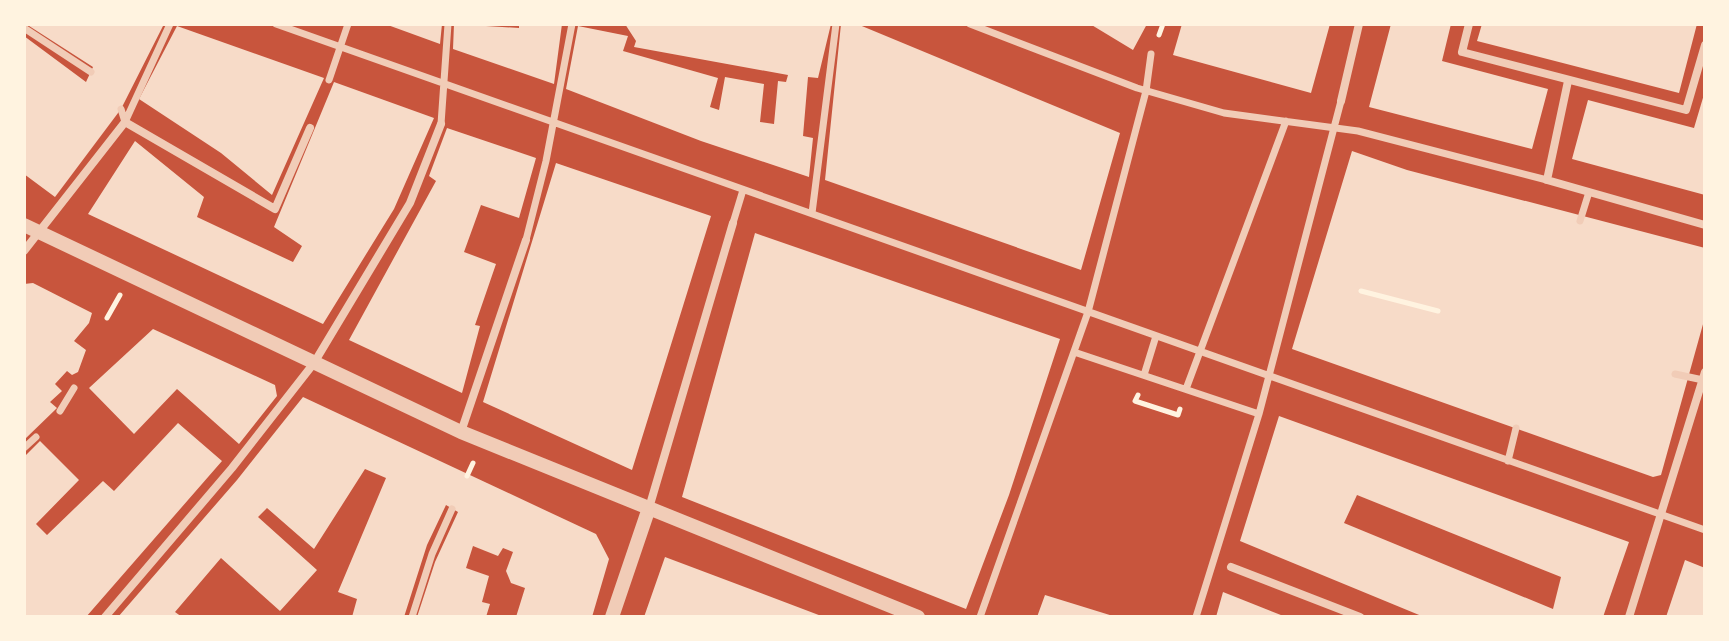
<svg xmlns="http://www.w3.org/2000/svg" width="1729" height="641" font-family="Quicksand,sans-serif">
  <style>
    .building { fill: #f7dbc8; fill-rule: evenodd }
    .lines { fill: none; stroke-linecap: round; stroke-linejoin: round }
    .path { stroke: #fff3e0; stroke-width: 5 }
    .pedestrian { stroke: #f1ccb7; stroke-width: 7 }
    .minor { stroke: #f1ccb7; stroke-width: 8 }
    .tertiary { stroke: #f1ccb7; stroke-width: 14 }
  </style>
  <rect width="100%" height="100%" fill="#c8553d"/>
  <path class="building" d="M 26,24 L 164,24 L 121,109 L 55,197 L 24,174 L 24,36 L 86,82 L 93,67 Z
    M 385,24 L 442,24 L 440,44 Z
    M 454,24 L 519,28 L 519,24 L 562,24 L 554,84 L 453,49 Z
    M 625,24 L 831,24 L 818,78 L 808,77 L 803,136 L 813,138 L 809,177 L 701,141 L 566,89 L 578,26 L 628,36 L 623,51 L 718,78 L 710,107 L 719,110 L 725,77 L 764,84 L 760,122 L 774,124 L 778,81 L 786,82 L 788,75 L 634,47 L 636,41 Z
    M 841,24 L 857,24 L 1120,133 L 1081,270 L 825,180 Z
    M 1090,24 L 1147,24 L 1133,50 Z
    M 1182,24 L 1330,24 L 1311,93 L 1173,55 Z
    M 1391,24 L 1451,24 L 1442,61 L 1548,89 L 1532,149 L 1369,107 Z
    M 1482,24 L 1697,24 L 1679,93 L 1477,41 Z
    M 177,26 L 324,78 L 272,195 L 221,153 L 139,99 Z
    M 334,82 L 434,118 L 394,209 L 323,324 L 88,214 L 135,141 L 204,197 L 197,217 L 293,262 L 302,246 L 274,227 Z
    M 1705,91 L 1705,195 L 1572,159 L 1588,100 L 1694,128 Z
    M 447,128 L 536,158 L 519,218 L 481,205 L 464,252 L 496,264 L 475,325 L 480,326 L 462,393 L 349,340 L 436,181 L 429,176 Z
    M 1352,151 L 1407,170 L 1705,248 L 1705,317 L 1661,475 L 1653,477 L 1292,349 Z
    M 556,163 L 711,216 L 632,470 L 483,402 Z
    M 755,233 L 1060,339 L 1009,495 L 966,609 L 682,497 Z
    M 33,283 L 92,313 L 89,323 L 74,341 L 86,350 L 78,372 L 72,375 L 67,371 L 55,384 L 62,391 L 50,402 L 57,408 L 24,440 L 24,284 Z
    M 153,329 L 275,385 L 277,396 L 239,444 L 177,389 L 134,434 L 89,388 Z
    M 303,397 L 596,534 L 609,559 L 592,617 L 516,617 L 525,588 L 511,583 L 506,571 L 513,552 L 503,548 L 498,556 L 473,546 L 466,568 L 489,576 L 482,602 L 490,604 L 486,617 L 417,617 L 435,562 L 458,512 L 446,505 L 427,545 L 404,617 L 352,617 L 357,599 L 338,592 L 386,478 L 365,469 L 314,549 L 267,508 L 258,517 L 317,570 L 280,611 L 221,558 L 175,612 L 182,617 L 118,617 L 237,480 Z
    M 1279,416 L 1629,542 L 1603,617 L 1424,617 L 1240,541 ZM 1357,495 L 1561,577 L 1553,609 L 1344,523 Z
    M 178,423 L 222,461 L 86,617 L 26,617 L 24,457 L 40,441 L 79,480 L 36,524 L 47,535 L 103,481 L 114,491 Z
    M 665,557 L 824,617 L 644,617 Z
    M 1685,560 L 1705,568 L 1705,617 L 1666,617 Z
    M 1223,592 L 1286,617 L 1216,617 Z
    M 1045,595 L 1113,616 L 1113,617 L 1037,617 Z"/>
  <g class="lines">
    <path class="path" d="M 1159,35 L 1163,24
      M 1361,291 L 1438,311
      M 107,318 L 120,295
      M 1138,395 L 1135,401 L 1178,415 L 1180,409
      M 467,476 L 473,463"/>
    <path class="pedestrian" d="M 276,24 L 1705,530
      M 970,24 L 1137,88 L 1224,113 L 1358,131 L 1547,180
      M 24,28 L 91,72
      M 329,80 L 348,24
      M 121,109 L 125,122
      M 125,122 L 170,24
      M 441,124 L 448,24
      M 812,213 L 836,24
      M 1580,221 L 1589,192
      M 733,223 L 743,190
      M 526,240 L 546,161 L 572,24
      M 1074,352 L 1259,414
      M 1675,374 L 1703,380
      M 1144,375 L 1156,336
      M 1186,389 L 1286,121
      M 60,411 L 74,388
      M 24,448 L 36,437
      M 1508,461 L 1516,428
      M 412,617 L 432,554 L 452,509
      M 980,617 L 1088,312 L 1146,91 L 1151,54
      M 1196,617 L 1259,414 L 1341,101"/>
    <path class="minor" d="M 1469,24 L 1462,52 L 1686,110 L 1705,45
      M 1568,81 L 1547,180 L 1705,225
      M 1341,101 L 1359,24
      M 24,251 L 125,122 L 275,209 L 310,128
      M 461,432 L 526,240
      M 649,508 L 733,223
      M 1231,567 L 1360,617
      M 105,617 L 232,468 L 314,363 L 410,203 L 441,124
      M 1629,617 L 1705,372"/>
    <path class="tertiary" d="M 24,225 L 461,432 L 918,617
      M 612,617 L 649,508"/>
  </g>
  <rect width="1729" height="641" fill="none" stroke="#fff3e0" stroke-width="52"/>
</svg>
